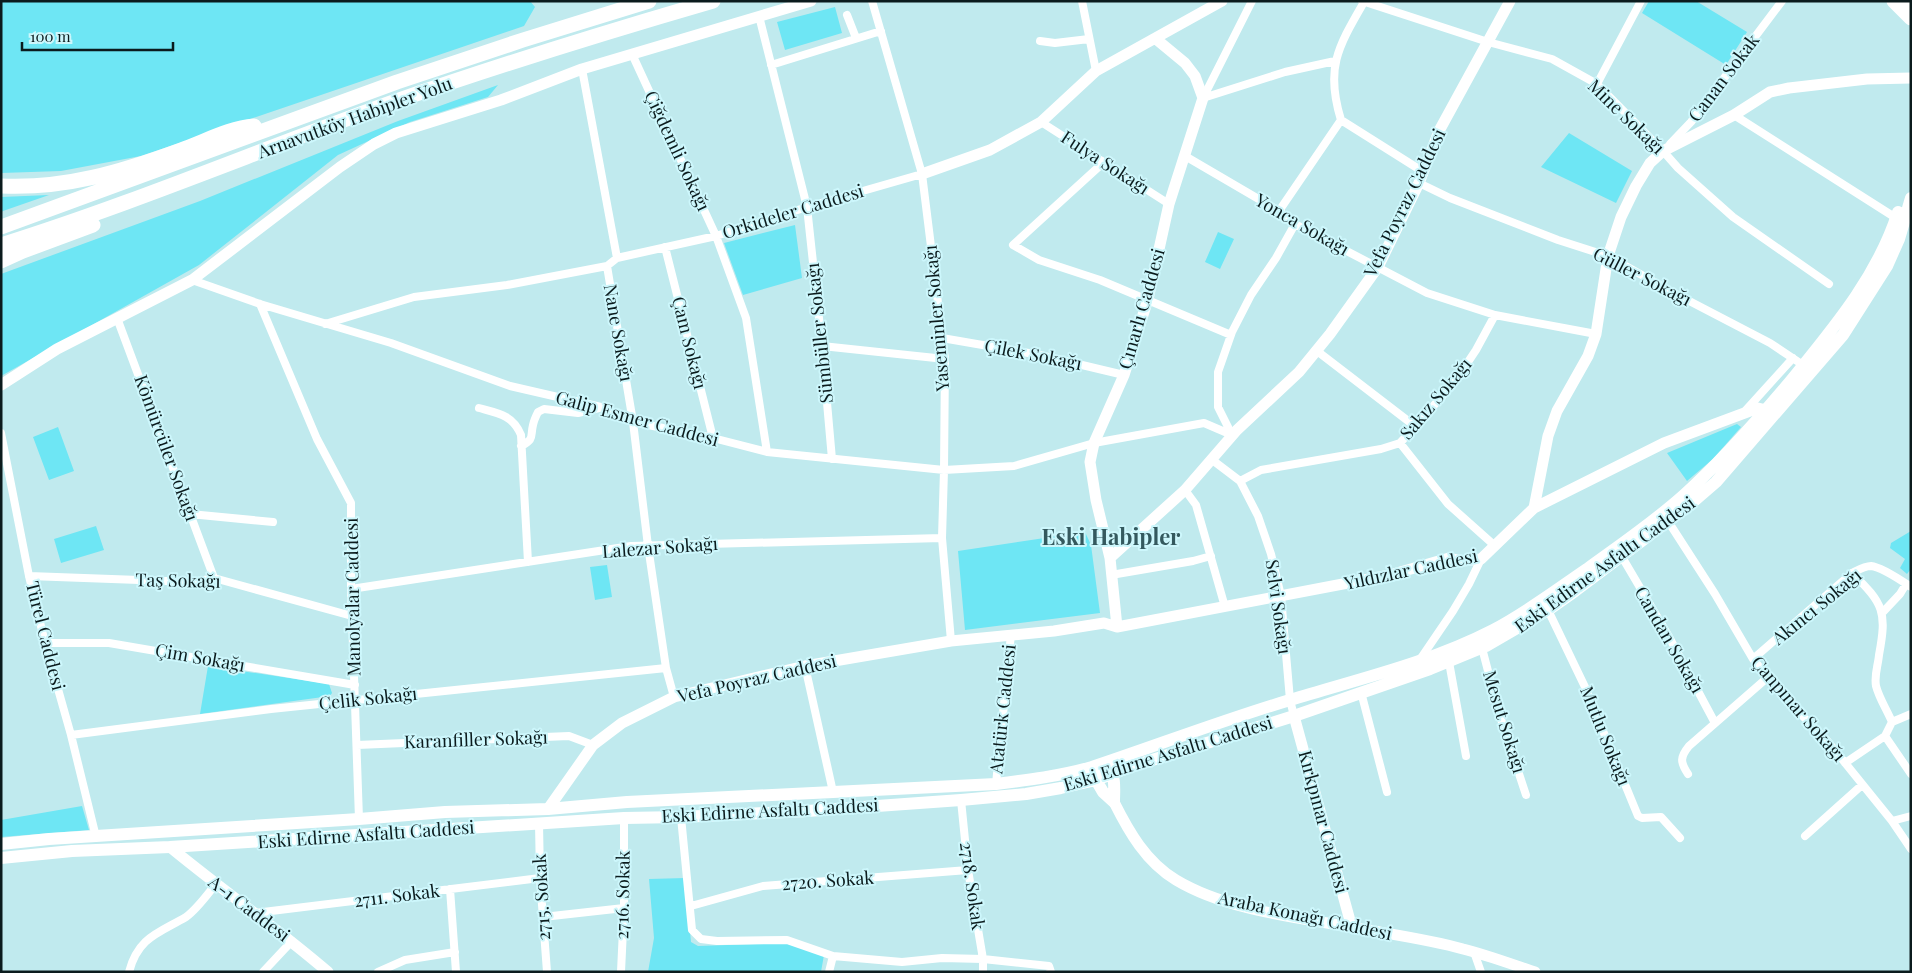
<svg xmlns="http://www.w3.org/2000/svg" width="1912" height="973" font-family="'Playfair Display',serif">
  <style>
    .green { fill: #6ee6f4 }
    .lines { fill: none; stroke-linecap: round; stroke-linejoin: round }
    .street { stroke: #fff; stroke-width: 8 }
    .secondary { stroke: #fff; stroke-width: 11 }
    .primary { stroke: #fff; stroke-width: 12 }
    .highway { stroke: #fff; stroke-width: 15 }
    .labels { text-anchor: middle; stroke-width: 4; stroke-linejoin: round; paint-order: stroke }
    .street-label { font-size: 18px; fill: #0b1b1d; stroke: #cdf7fc }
    .district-label { font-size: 22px; font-weight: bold; fill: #34595e; stroke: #cdf7fc }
  </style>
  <rect width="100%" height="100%" fill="#c0eaee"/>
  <path class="green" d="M 1,1 L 530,1 L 535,7 L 524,26 L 141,156 L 61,171 L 1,173 Z
    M 1649,1 L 1696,1 L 1747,32 L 1726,65 L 1642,13 Z
    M 835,7 L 842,33 L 785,50 L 777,22 Z
    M 498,85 L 488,97 L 410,122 L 338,155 L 199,265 L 1,376 L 1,274 L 200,201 L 398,121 Z
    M 1569,133 L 1632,171 L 1616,203 L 1541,167 Z
    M 49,195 L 3,211 L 1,212 L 1,197 Z
    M 795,225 L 802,278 L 743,295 L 724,243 Z
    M 1218,232 L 1234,239 L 1220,269 L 1205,262 Z
    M 1737,424 L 1741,427 L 1713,459 L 1687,481 L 1667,453 Z
    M 58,427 L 74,471 L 49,480 L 33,437 Z
    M 96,526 L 104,550 L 61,563 L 54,539 Z
    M 1911,531 L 1911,569 L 1907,574 L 1900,568 L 1905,559 L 1890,548 L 1891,543 Z
    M 1085,532 L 1091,545 L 1100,613 L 965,630 L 958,551 Z
    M 607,565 L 612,597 L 595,600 L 590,567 Z
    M 208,666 L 329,684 L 332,693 L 330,696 L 200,714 Z
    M 82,806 L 89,830 L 1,837 L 1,820 Z
    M 685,878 L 691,942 L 698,946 L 785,943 L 824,955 L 821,972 L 648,972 L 654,938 L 649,879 Z"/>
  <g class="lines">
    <path class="street" d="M 872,1 L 922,174 L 945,359 L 944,470 L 942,538 L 951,641
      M 1082,1 L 1096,71
      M 1362,1 L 1488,42 L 1552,59 L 1597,84 L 1663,151 L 1678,168 L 1733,217 L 1829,284
      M 847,15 L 856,38
      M 759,16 L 807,207 L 822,346 L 832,459
      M 1040,41 L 1055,43 L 1089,39
      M 632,54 L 716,236 L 746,318 L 767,452
      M 771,65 L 881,31
      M 582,69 L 617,258
      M 1597,84 L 1641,1
      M 1203,98 L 1285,72 L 1335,61
      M 1203,98 L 1252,1
      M 1734,115 L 1896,218
      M 1341,120 C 1325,68 1338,47 1364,2
      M 1341,120 L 1422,171
      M 1041,122 L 1169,204
      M 1670,144 L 1691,122 L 1782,1
      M 1185,156 L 1279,211 L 1295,224 L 1427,293 L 1495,315 L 1596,334
      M 1104,162 L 1013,245 L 1039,260 L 1100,280 L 1231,335
      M 1419,183 L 1450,198 L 1558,240 L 1608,256 L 1672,292 L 1770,343 L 1803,365
      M 1279,211 L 1341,120
      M 665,247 L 713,438
      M 607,266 L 633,422 L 648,546 L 666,668 L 674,697
      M 192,280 L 260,304 L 391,343 L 510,386 L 601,407 L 633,422 L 713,438 L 767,452 L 944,470 L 1014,466 L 1094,443 L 1204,423 L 1232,435
      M 260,304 L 317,439 L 351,503 L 351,589 L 359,819
      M 117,318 L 214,578
      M 325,324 L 414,297 L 507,285 L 607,266 L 617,258 L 716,236 L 807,207 L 922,174
      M 942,338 L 1040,355 L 1124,375
      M 822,346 L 945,359
      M 1317,351 L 1416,427
      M 479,408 C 498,413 513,415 521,435 L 528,562
      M 1746,410 L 1793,358
      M 1,433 L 29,576 L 45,643 L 71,735 L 96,837
      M 1232,435 L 1218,407 L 1218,372 L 1232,332 L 1251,295 L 1276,258 L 1295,224
      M 1400,443 L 1448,504 L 1494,545
      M 521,446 C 535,439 530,437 533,425 C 534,420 536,416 538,412 L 544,409 L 578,413 L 599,408
      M 1211,459 L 1240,481 L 1258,516 L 1271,554 L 1281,596 L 1290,700 L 1294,716
      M 1240,481 L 1261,470 L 1381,449 L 1400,443 L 1454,383 L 1476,350 L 1495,315
      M 1185,490 L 1196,505 L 1225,607
      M 190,514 L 273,522
      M 1666,518 L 1715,594 L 1753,659 L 1787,701 L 1825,738 L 1892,821 L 1911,849
      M 1622,557 L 1668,635 L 1715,723
      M 1852,573 C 1884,604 1887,612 1879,655 C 1878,666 1874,675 1876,686 C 1879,698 1887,710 1892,722
      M 1111,575 L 1193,561 L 1211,556
      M 29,576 L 194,582 L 214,578 L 352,616
      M 351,589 L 631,546 L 942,538
      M 1548,610 L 1585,687 L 1638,816 L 1642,818 L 1661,817 L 1680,838
      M 1883,612 L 1900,594 L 1906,584
      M 45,643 L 109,643 L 355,685
      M 1482,648 L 1499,713 L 1526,795
      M 1753,659 L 1852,573 C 1858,570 1865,566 1871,566 C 1882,567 1902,581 1911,587
      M 1419,661 L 1453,611 L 1469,584 L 1481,559
      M 1449,662 L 1466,756
      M 805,666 L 833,792
      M 1361,692 L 1387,792
      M 71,735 L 271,709 L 666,668
      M 1885,736 L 1911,774
      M 357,745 L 569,736 L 593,745
      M 1845,763 L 1885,736 L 1892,722 L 1911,714
      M 1688,774 C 1680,762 1680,757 1689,746 L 1767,678
      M 996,784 L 1011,634
      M 961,800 L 968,870 L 983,959 L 983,972
      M 681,817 L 692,930 L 701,939 L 717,941 L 787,940 L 833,956
      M 1892,821 L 1911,816
      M 539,823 L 540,878 L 547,972
      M 1805,836 L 1862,785
      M 450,889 L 456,972
      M 691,906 L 763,886 L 968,870
      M 255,913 L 540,878
      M 543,917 L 624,908
      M 1474,952 L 1481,972
      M 129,972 C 138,937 159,933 186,917 C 197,909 207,895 215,885
      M 263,972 L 292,941
      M 378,972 L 405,960 L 455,952
      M 621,972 L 624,908 L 624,818
      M 829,972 L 833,956 L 902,962 L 942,958 L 983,959 L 1049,966 L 1051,972"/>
    <path class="secondary" d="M 922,174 L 990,150 L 1041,122 L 1096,71 L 1222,1
      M 1,385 L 57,349 L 192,280 L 340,167 L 374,144 L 396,133 L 501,100 L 582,69 L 811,1
      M 1534,508 L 1548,436 L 1557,411 L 1588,356 L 1596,334 L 1608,256 L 1621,217 L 1636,186 L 1650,163 L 1663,151 L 1734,115 L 1770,92 L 1789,88 L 1867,79 L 1911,78
      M 1110,558 L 1185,490 L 1237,430 L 1299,372 L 1330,334 L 1378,267 L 1419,183 L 1439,131 L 1510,1
      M 1117,627 L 1110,558 L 1096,500 L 1090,462 L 1094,443 L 1124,375 L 1148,299 L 1169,204 L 1203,98 L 1195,76 L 1185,63 L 1156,39
      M 1294,716 L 1352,928
      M 1114,802 C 1129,832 1146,862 1176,880 C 1226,910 1295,917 1351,927 C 1388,934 1427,939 1463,949 C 1487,955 1511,964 1535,972
      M 548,809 L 593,745 L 622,723 L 674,697 L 805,666 L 951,641 L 1054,631 L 1104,623 L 1117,627 L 1390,575 L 1449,558 L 1462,561 L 1481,559 L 1534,508 L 1664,443 L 1758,408 L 1766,410 L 1772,415
      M 170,847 C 222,890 277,928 328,972"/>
    <path class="primary" d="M 1109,768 C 1116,778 1114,790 1114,802
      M 1098,774 L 1096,780 L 1103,792 L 1114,802
      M 1,844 L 49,839 L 359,819 L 445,812 L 548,809 L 627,802 L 996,784 C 1028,780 1060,776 1092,767 C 1158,745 1223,720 1290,700 C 1358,679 1429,663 1493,630 C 1526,613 1556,590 1587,569 C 1620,545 1654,522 1684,495 C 1722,461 1756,422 1789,383 C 1832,330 1877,278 1898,212
      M 1,858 L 72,851 L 170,847 L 624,818 L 681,817 L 807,811 L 961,800 L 1026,794 L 1061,788 L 1096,780 L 1136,765 L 1294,716 L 1430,669 L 1486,646 L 1548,610 L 1575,591 L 1687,507 L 1716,482 L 1843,335 L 1887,266 L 1899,239 L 1911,198"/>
    <path class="highway" d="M 1894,1 L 1911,18
      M 1910,1 L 1911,3
      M 1,186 C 65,189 121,172 181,150 C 204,142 229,128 254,126
      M 1,227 L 397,82 L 523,40 L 649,1
      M 1,245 C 135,203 264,148 396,101 C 500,65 606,32 713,1
      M 1,261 L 23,251 L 93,225"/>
  </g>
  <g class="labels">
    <g class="street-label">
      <text transform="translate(1724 78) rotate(-53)" y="6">Canan Sokak</text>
      <text transform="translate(1626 117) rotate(44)" y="6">Mine Sokağı</text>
      <text transform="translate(355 118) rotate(-20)" y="6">Arnavutköy Habipler Yolu</text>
      <text transform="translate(677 151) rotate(65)" y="6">Çiğdemli Sokağı</text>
      <text transform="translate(1105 163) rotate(33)" y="6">Fulya Sokağı</text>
      <text transform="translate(1405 203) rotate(-64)" y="6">Vefa Poyraz Caddesi</text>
      <text transform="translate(793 212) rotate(-17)" y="6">Orkideler Caddesi</text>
      <text transform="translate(1302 225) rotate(30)" y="6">Yonca Sokağı</text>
      <text transform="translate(1642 277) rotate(27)" y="6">Güller Sokağı</text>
      <text transform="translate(1142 309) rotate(-74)" y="6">Çınarlı Caddesi</text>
      <text transform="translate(937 318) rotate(-95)" y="6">Yaseminler Sokağı</text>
      <text transform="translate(618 333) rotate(80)" y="6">Nane Sokağı</text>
      <text transform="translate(820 333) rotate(-96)" y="6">Sümbüller Sokağı</text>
      <text transform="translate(689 343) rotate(76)" y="6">Çam Sokağı</text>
      <text transform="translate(1033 355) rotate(11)" y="6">Çilek Sokağı</text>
      <text transform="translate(1436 399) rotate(-50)" y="6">Sakız Sokağı</text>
      <text transform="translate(637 419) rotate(15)" y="6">Galip Esmer Caddesi</text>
      <text transform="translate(166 448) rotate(70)" y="6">Kömürcüler Sokağı</text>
      <text transform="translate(660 548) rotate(-4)" y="6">Lalezar Sokağı</text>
      <text transform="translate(1605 565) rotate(-36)" y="6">Eski Edirne Asfaltı Caddesi</text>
      <text transform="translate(1411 570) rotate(-12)" y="6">Yıldızlar Caddesi</text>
      <text transform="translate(178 581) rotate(1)" y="6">Taş Sokağı</text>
      <text transform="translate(353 597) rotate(-91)" y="6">Manolyalar Caddesi</text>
      <text transform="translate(1278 607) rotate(82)" y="6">Selvi Sokağı</text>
      <text transform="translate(1817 607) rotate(-39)" y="6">Akıncı Sokağı</text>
      <text transform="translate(45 636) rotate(76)" y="6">Türel Caddesi</text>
      <text transform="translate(1669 640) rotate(60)" y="6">Candan Sokağı</text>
      <text transform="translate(200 658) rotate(10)" y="6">Çim Sokağı</text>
      <text transform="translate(757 679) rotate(-13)" y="6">Vefa Poyraz Caddesi</text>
      <text transform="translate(368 699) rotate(-6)" y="6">Çelik Sokağı</text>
      <text transform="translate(1003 709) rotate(-84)" y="6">Atatürk Caddesi</text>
      <text transform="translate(1798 709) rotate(49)" y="6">Çanpınar Sokağı</text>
      <text transform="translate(1504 722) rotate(73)" y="6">Mesut Sokağı</text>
      <text transform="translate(1605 736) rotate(68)" y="6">Mutlu Sokağı</text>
      <text transform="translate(476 740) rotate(-2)" y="6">Karanfiller Sokağı</text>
      <text transform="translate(1168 754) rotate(-17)" y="6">Eski Edirne Asfaltı Caddesi</text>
      <text transform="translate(770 811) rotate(-3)" y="6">Eski Edirne Asfaltı Caddesi</text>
      <text transform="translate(1323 822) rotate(75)" y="6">Kırkpınar Caddesi</text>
      <text transform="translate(366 835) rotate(-4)" y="6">Eski Edirne Asfaltı Caddesi</text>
      <text transform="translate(828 881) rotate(-4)" y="6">2720. Sokak</text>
      <text transform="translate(972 886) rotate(82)" y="6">2718. Sokak</text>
      <text transform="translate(623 895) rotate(-89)" y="6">2716. Sokak</text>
      <text transform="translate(397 896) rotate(-7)" y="6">2711. Sokak</text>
      <text transform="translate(542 897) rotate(-93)" y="6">2715. Sokak</text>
      <text transform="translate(249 909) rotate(37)" y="6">A-1 Caddesi</text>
      <text transform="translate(1305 916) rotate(12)" y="6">Araba Konağı Caddesi</text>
    </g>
    <g class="district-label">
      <text x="1111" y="545">Eski Habipler</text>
    </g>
  </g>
  <rect width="1912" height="973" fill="none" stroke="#0b1b1d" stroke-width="5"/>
  <path d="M22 42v8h151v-8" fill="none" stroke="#0b1b1d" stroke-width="2.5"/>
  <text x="30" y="42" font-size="15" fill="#0b1b1d" stroke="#cdf7fc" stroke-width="4" paint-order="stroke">100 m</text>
</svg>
